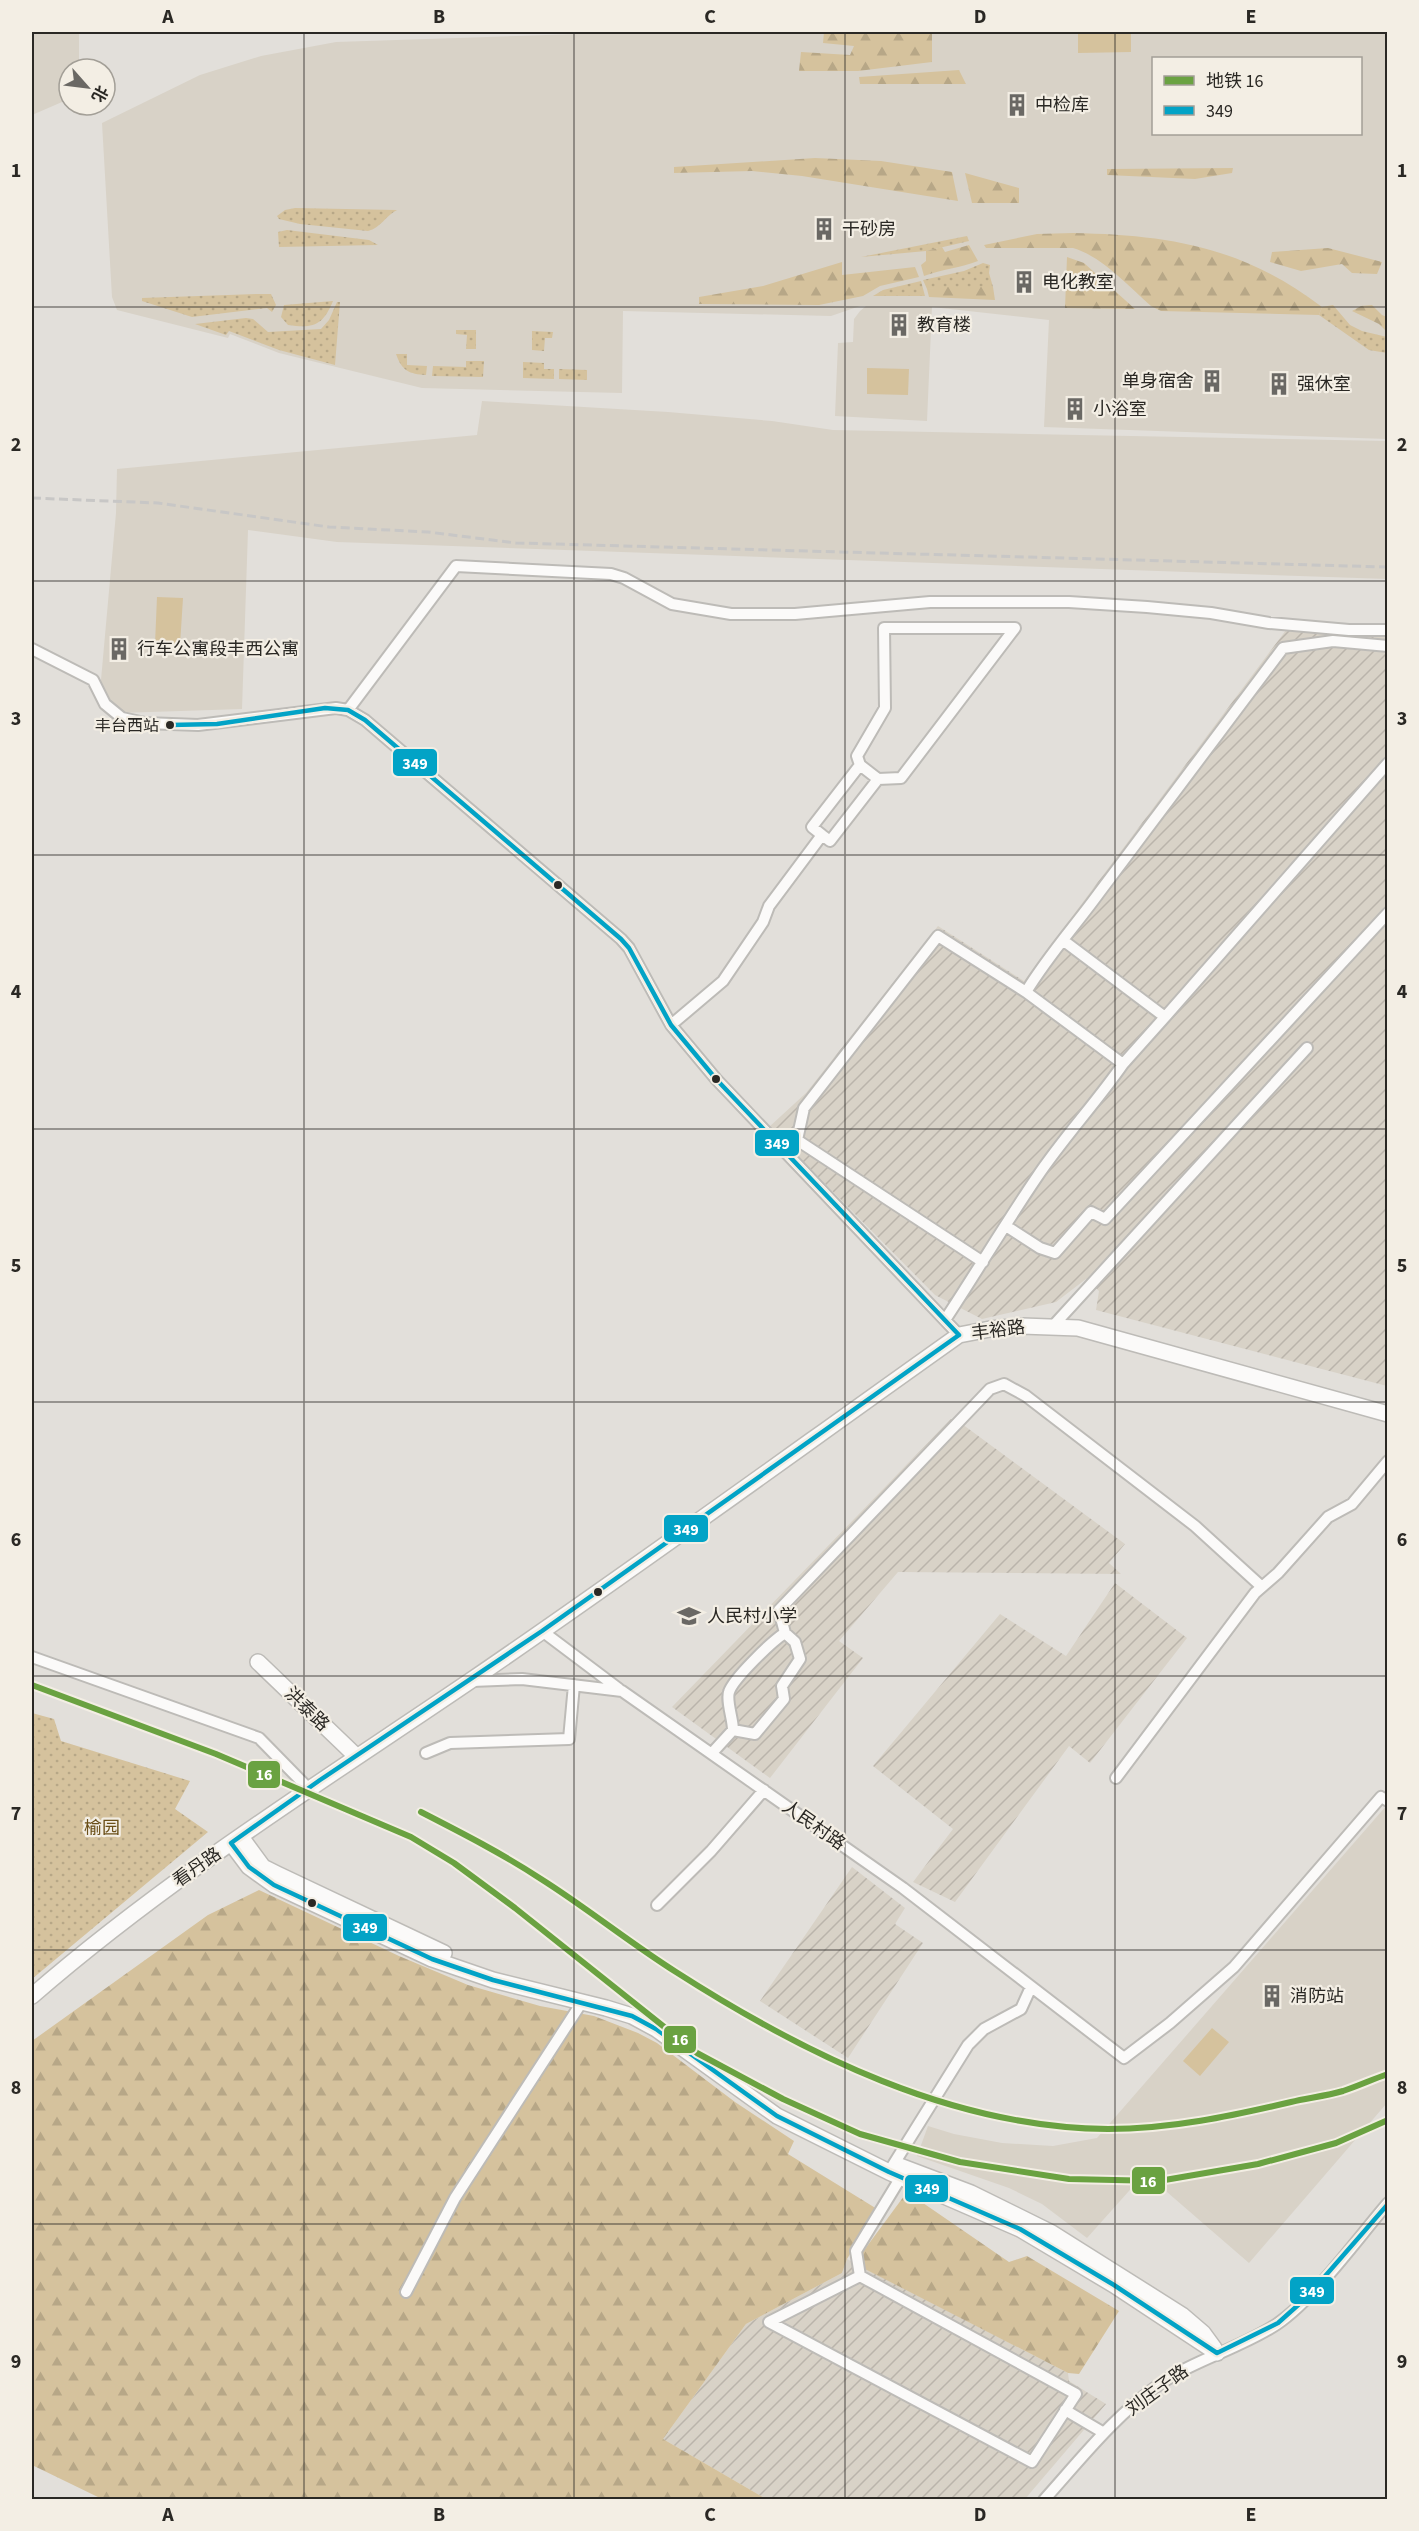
<svg xmlns="http://www.w3.org/2000/svg" width="1419" height="2531" font-family="'Source Sans 3','Noto Sans SC',sans-serif">
  <style>
    .built { fill: #d8d2c7; fill-rule: evenodd }
    .industrial { fill: url(#industrial-furrows) }
    .grass { fill: url(#grass-dots) }
    .forest { fill: url(#forest-firs) }
    .garden { fill: #d5c29d }
    .lines { fill: none; stroke-linecap: round; stroke-linejoin: round }
    .street-casing { stroke: #bdbbb7; stroke-width: 14 }
    .secondary-casing { stroke: #bdbbb7; stroke-width: 18 }
    .street { stroke: #fbfaf9; stroke-width: 10 }
    .secondary { stroke: #fbfaf9; stroke-width: 15 }
    .rail { stroke: #c8c7c6; stroke-width: 3; stroke-dasharray: 9 4.5; stroke-linecap: butt }
    .bus-1-casing { stroke: #f3eee4; stroke-width: 9 }
    .bus-1 { stroke: #02a3c6; stroke-width: 4.5 }
    .metro-1-casing { stroke: #f3eee4; stroke-width: 10 }
    .metro-1 { stroke: #6aa241; stroke-width: 6 }
    .grid { fill: none; stroke: #2a2824; stroke-width: 1.5; stroke-opacity: 0.55 }
    .bus-dot { fill: #2a2824; stroke: #f3eee4; stroke-width: 2 }
    .labels { text-anchor: middle; stroke-width: 4.5; stroke-linejoin: round; paint-order: stroke }
    .bus-label { font-size: 16px; fill: #2a2824; stroke: #f3eee4; text-anchor: end }
    .poi-label { font-size: 18px; fill: #2a2824; stroke: #f3eee4; text-anchor: start }
    .street-label { font-size: 18px; fill: #2a2824; stroke: #f3eee4 }
    .park-label { font-size: 18px; fill: #6b5019; stroke: #f3eee4 }
    .line-badge { stroke: #f3eee4; stroke-width: 2 }
    .badge-label { font-size: 16px; text-anchor: middle; font-weight: bold; fill: #fff }
    .neatline { fill: none; stroke: #2a2824; stroke-width: 2 }
    .grid-label { font-size: 20px; text-anchor: middle; font-weight: bold; fill: #2a2824 }
  </style>
  <defs>
    <pattern id="industrial-furrows" width="10" height="10" patternUnits="userSpaceOnUse" patternTransform="scale(1.5)"><rect width="10" height="10" fill="#d8d2c7"/><path d="M-1 1l2-2M0 10L10 0M9 11l2-2" fill="none" stroke="#bab4ab"/></pattern>
    <pattern id="grass-dots" width="8" height="8" patternUnits="userSpaceOnUse" patternTransform="scale(1.5)"><rect width="8" height="8" fill="#d5c29d"/><path d="M2 2h.1M6 6h.1" fill="none" stroke="#b7a787" stroke-width="1.8" stroke-linecap="round"/></pattern>
    <pattern id="forest-firs" width="22" height="20" patternUnits="userSpaceOnUse" patternTransform="scale(1.5)"><rect width="22" height="20" fill="#d5c29d"/><path d="M5 1l3.5 6h-7zM16 11l3.5 6h-7z" fill="#b7a787"/></pattern>
  </defs>
  <rect width="100%" height="100%" fill="#e2dfda"/>
  <path class="built" d="M 32,32 L 79,32 L 79,69 L 69,69 L 69,99 L 32,115 Z
    M 639,32 L 1387,32 L 1387,439 L 1044,427 L 1049,320 L 932,307 L 927,421 L 835,416 L 838,343 L 853,342 L 854,319 L 860,311 L 866,306 L 860,306 L 831,316 L 623,311 L 622,393 L 422,388 L 279,353 L 230,334 L 228,338 L 117,310 L 112,297 L 102,123 L 200,75 L 261,56 L 336,42 ZM 1154,58 L 1360,58 L 1360,134 L 1154,134 Z
    M 482,401 L 668,412 L 772,421 L 833,430 L 1387,441 L 1387,579 L 337,542 L 248,530 L 242,709 L 119,713 L 100,691 L 116,513 L 117,469 L 477,435 Z
    M 1387,1805 L 1387,2103 L 1249,2263 L 1145,2173 L 1087,2238 L 1042,2204 L 1009,2188 L 917,2156 L 928,2126 L 954,2134 L 1002,2143 L 1053,2146 L 1097,2138 Z"/>
  <path class="industrial" d="M 1286,630 L 1387,635 L 1387,1386 L 1096,1310 L 1099,1291 L 1086,1279 L 1056,1302 L 982,1319 L 935,1295 L 769,1127 L 806,1093 L 938,926 L 1024,981 Z
    M 951,1419 L 962,1424 L 1125,1544 L 1109,1563 L 1121,1574 L 898,1572 L 839,1641 L 863,1658 L 770,1778 L 672,1707 Z
    M 1115,1583 L 1187,1638 L 1090,1763 L 1069,1746 L 955,1902 L 913,1882 L 953,1829 L 873,1766 L 1000,1614 L 1066,1656 Z
    M 852,1867 L 905,1908 L 895,1924 L 923,1943 L 848,2058 L 760,2001 Z
    M 847,2259 L 1068,2373 L 1069,2381 L 1106,2404 L 1025,2499 L 766,2499 L 663,2439 L 746,2324 L 842,2273 Z"/>
  <path class="grass" d="M 295,208 L 397,210 C 385,216 381,228 368,231 L 300,224 L 279,219 L 277,216 L 285,210 Z
    M 287,230 L 369,240 L 378,245 L 279,247 L 278,232 Z
    M 967,236 L 969,241 L 926,251 L 861,257 Z
    M 983,263 L 990,265 L 989,273 L 993,287 L 927,289 L 923,280 L 964,271 Z
    M 921,281 L 925,296 L 873,296 L 883,290 Z
    M 256,294 L 271,294 L 276,305 L 272,312 L 267,308 L 192,317 L 142,301 L 142,298 Z
    M 333,301 C 323,325 314,329 288,325 L 281,317 L 284,305 Z
    M 337,302 L 340,302 L 335,365 L 279,350 L 229,331 L 226,335 L 195,324 L 246,318 L 253,319 L 268,332 L 321,329 L 329,320 Z
    M 1333,305 L 1350,325 L 1362,331 L 1387,337 L 1387,353 L 1369,350 L 1319,315 L 1322,307 Z
    M 456,330 L 476,330 L 476,349 L 466,349 L 467,335 L 456,334 Z
    M 532,331 L 553,332 L 552,338 L 545,338 L 544,351 L 532,350 Z
    M 396,354 L 407,354 L 407,365 L 427,366 L 426,375 C 409,374 402,371 396,354 Z
    M 466,361 L 484,361 L 483,377 L 432,376 L 433,366 L 466,367 Z
    M 523,362 L 544,363 L 544,369 L 554,369 L 554,379 L 523,378 Z
    M 559,369 L 587,370 L 587,380 L 559,379 Z
    M 32,1713 L 54,1719 L 61,1741 L 190,1781 L 175,1809 L 208,1832 L 32,1979 Z"/>
  <path class="forest" d="M 824,32 L 932,32 L 932,62 L 858,71 L 799,71 L 801,52 L 850,55 L 854,46 L 823,43 Z
    M 959,70 L 966,84 L 860,84 L 859,77 Z
    M 815,158 L 881,161 L 952,172 L 958,201 L 802,176 L 752,171 L 674,173 L 674,167 Z
    M 1233,168 L 1232,173 L 1195,179 L 1107,175 L 1107,169 Z
    M 965,173 L 1019,188 L 1019,203 L 972,203 Z
    M 1073,233 C 1170,235 1243,247 1322,307 L 1319,315 L 1161,311 L 1151,306 C 1128,286 1103,257 1073,248 L 986,248 L 984,245 L 1037,234 Z
    M 969,245 L 978,261 C 961,268 942,269 924,276 L 921,265 L 926,261 L 926,251 L 942,247 L 945,252 Z
    M 1328,248 L 1382,262 L 1377,274 L 1352,273 L 1342,264 L 1301,271 L 1270,262 L 1272,252 Z
    M 1067,257 L 1084,263 L 1135,309 L 1065,308 Z
    M 842,262 L 842,275 L 915,267 L 919,277 L 880,286 L 863,296 L 819,305 L 699,304 L 699,297 L 763,286 Z
    M 942,287 L 993,287 L 995,300 L 929,297 L 927,289 Z
    M 1372,305 L 1382,315 L 1387,317 L 1387,332 L 1379,324 L 1352,311 L 1361,306 Z
    M 259,1890 L 399,1956 L 468,1985 L 540,2006 L 594,2016 L 638,2033 L 657,2043 L 735,2102 L 794,2141 L 788,2154 L 877,2209 L 847,2259 L 842,2273 L 746,2324 L 663,2439 L 766,2499 L 102,2499 L 32,2465 L 32,2041 L 208,1915 Z
    M 907,2192 L 1009,2262 L 1027,2256 L 1119,2311 L 1079,2374 L 1068,2373 L 865,2269 L 862,2253 Z"/>
  <path class="garden" d="M 1078,32 L 1131,32 L 1131,52 L 1078,53 Z
    M 867,368 L 909,369 L 908,395 L 867,394 Z
    M 157,597 L 183,598 L 180,645 L 155,644 Z
    M 1212,2028 L 1229,2042 L 1200,2076 L 1183,2061 Z"/>
  <g class="lines">
    <g class="street-casing">
      <path id="street" d="M 32,649 L 93,680 L 105,704 L 122,718 L 145,723 L 198,725 L 336,708 L 348,710 L 365,720 L 621,939 L 629,948 L 671,1025 L 716,1079 L 959,1335
        M 348,710 L 456,566 L 611,574 L 624,578 L 672,604 L 731,614 L 795,614 L 930,602 L 1069,602 L 1147,607 L 1211,613 L 1269,623 L 1349,630 L 1388,630
        M 860,765 L 857,756 L 885,708 L 884,628 L 1015,628 L 901,778 L 878,779
        M 1064,941 L 1165,1017 L 1123,1064
        M 1026,992 C 1047,957 1075,926 1099,893 C 1160,811 1222,730 1283,648 L 1333,641 L 1388,646
        M 1165,1017 L 1388,763
        M 671,1025 L 723,981 L 763,922 L 769,906 L 822,835 L 830,841 L 878,779 L 860,765 L 812,827 L 822,835
        M 1006,1226 L 1040,1248 L 1055,1253 L 1091,1212 L 1105,1219 L 1388,913
        M 945,1320 C 976,1273 1005,1224 1037,1177 C 1063,1138 1096,1103 1123,1064 L 1026,992 L 938,936 L 804,1108 L 797,1140 L 983,1262
        M 1053,1326 L 1307,1048
        M 542,1631 L 619,1689
        M 32,1657 L 259,1738 L 308,1788
        M 472,1681 L 522,1679 L 622,1691 L 903,1888 L 1124,2058 L 1170,2023 L 1234,1967 L 1381,1797 L 1388,1801
        M 733,1730 L 755,1734 L 784,1699 L 782,1686 L 800,1659 L 795,1642 L 785,1633
        M 426,1753 L 450,1743 L 569,1739 L 574,1685
        M 712,1753 L 733,1730 C 733,1719 726,1701 729,1692 C 733,1679 772,1641 785,1633 L 779,1610 L 990,1389 L 1004,1384 L 1026,1396 L 1195,1526 L 1262,1587
        M 1116,1778 L 1255,1593 L 1278,1573 L 1328,1517 L 1352,1504 L 1388,1461
        M 657,1905 L 711,1851 L 764,1790
        M 890,2170 L 968,2045 L 984,2029 L 1021,2009 L 1031,1987
        M 860,2276 L 769,2322 L 1032,2462 L 1076,2394 L 860,2276 L 856,2251 L 901,2177
        M 406,2292 L 455,2198 L 582,2002
        M 1065,2410 L 1104,2433
        M 1044,2500 C 1080,2460 1115,2415 1160,2384 C 1196,2359 1241,2348 1277,2324 C 1315,2298 1357,2239 1388,2203"/>
    </g>
    <g class="secondary-casing">
      <path id="secondary" d="M 258,1662 L 356,1756
        M 241,1837 L 263,1867 L 277,1874 L 444,1953
        M 231,1843 L 249,1867 L 274,1885 L 432,1959 L 493,1980 L 606,2008 L 632,2016 L 656,2029 L 777,2116 L 889,2172 L 1020,2229 L 1114,2285 L 1217,2353
        M 32,1996 C 169,1877 323,1781 473,1679 C 637,1567 797,1450 959,1335 L 990,1329 L 1022,1326 L 1078,1328 L 1388,1414
        M 897,2165 L 971,2193 L 1052,2233 L 1182,2315 L 1203,2333 L 1214,2348"/>
    </g>
    <use href="#street" class="street"/>
    <use href="#secondary" class="secondary"/>
    <path class="rail" d="M 32,498 L 158,503 L 329,527 L 428,532 L 516,543 L 1388,567"/>
    <g class="bus-1-casing">
      <path id="bus-1" d="M 170,725 L 217,724 L 325,708 L 348,710 L 365,720 L 621,939 L 629,948 L 671,1025 L 716,1079 L 959,1335
        M 959,1335 L 542,1631 L 320,1780 L 231,1843 L 249,1867 L 274,1885 L 432,1959 L 493,1980 L 632,2016 L 656,2029 L 777,2116 L 889,2172 L 1020,2229 L 1114,2285 L 1217,2353
        M 1217,2353 L 1278,2323 L 1306,2298 L 1388,2204"/>
    </g>
    <use href="#bus-1" class="bus-1"/>
    <g class="metro-1-casing">
      <path id="metro-1" d="M 32,1685 L 216,1754 L 411,1837 L 454,1863 L 515,1908 L 697,2053 L 783,2099 L 860,2134 L 960,2162 L 1069,2179 L 1159,2181 L 1258,2164 L 1336,2143 L 1388,2120
        M 421,1812 C 462,1833 503,1854 541,1879 C 587,1908 630,1943 676,1972 C 804,2054 953,2128 1108,2129 C 1171,2129 1231,2116 1291,2102 C 1308,2098 1326,2096 1343,2091 C 1358,2086 1373,2079 1388,2074"/>
    </g>
    <use href="#metro-1" class="metro-1"/>
  </g>
  <path class="grid" d="M 304,32 L 304,2500M 574,32 L 574,2500M 845,32 L 845,2500M 1115,32 L 1115,2500M 32,307 L 1388,307M 32,581 L 1388,581M 32,855 L 1388,855M 32,1129 L 1388,1129M 32,1402 L 1388,1402M 32,1676 L 1388,1676M 32,1950 L 1388,1950M 32,2224 L 1388,2224"/>
  <defs>
    <g id="building-bare" transform="scale(1.8)"><path d="M-4-6H4V6H1V3H-1V6H-4ZM-2.5-4.3h1.7v1.8h-1.7ZM.8-4.3h1.7v1.8H.8ZM-2.5-1h1.7V.8h-1.7ZM.8-1h1.7V.8H.8Z" fill="#6a6864" stroke="#f3eee4" stroke-width="2.5" paint-order="stroke"/></g>
    <g id="school-bare" transform="scale(1.8)"><path d="M0-5L7-2L0 1L-7-2ZM-4 1L0 2.5L4 1V4Q0 6-4 4Z" fill="#6a6864" stroke="#f3eee4" stroke-width="2.5" paint-order="stroke"/></g>
  </defs>
  <g fill-rule="evenodd">
    <use href="#building-bare" x="1017" y="105"/>
    <use href="#building-bare" x="824" y="229"/>
    <use href="#building-bare" x="1024" y="282"/>
    <use href="#building-bare" x="899" y="325"/>
    <use href="#building-bare" x="1212" y="381"/>
    <use href="#building-bare" x="1279" y="384"/>
    <use href="#building-bare" x="1075" y="409"/>
    <use href="#building-bare" x="119" y="649"/>
    <use href="#school-bare" x="689" y="1616"/>
    <use href="#building-bare" x="1272" y="1996"/>
  </g>
  <g class="bus-dot">
    <circle cx="170" cy="725" r="5"/>
    <circle cx="558" cy="885" r="5"/>
    <circle cx="716" cy="1079" r="5"/>
    <circle cx="598" cy="1592" r="5"/>
    <circle cx="312" cy="1903" r="5"/>
  </g>
  <g class="labels">
    <g class="bus-label">
      <text x="159" y="731">丰台西站</text>
    </g>
    <g class="poi-label">
      <text x="1035" y="111">中检库</text>
      <text x="842" y="235">干砂房</text>
      <text x="1042" y="288">电化教室</text>
      <text x="917" y="331">教育楼</text>
      <text x="1194" y="387" text-anchor="end">单身宿舍</text>
      <text x="1297" y="390">强休室</text>
      <text x="1093" y="415">小浴室</text>
      <text x="137" y="655">行车公寓段丰西公寓</text>
      <text x="707" y="1622">人民村小学</text>
      <text x="1290" y="2002">消防站</text>
    </g>
    <g class="street-label">
      <text transform="translate(998 1330) rotate(-7)" y="6">丰裕路</text>
      <text transform="translate(307 1709) rotate(44)" y="6">洪泰路</text>
      <text transform="translate(814 1825) rotate(35)" y="6">人民村路</text>
      <text transform="translate(197 1867) rotate(-35)" y="6">看丹路</text>
      <text transform="translate(1157 2390) rotate(-36)" y="6">刘庄子路</text>
    </g>
    <g class="park-label">
      <text x="102" y="1834">榆园</text>
    </g>
  </g>
  <g class="line-badge">
    <rect x="392" y="748" width="46" height="29" rx="6" fill="#02a3c6"/>
    <rect x="754" y="1129" width="46" height="28" rx="6" fill="#02a3c6"/>
    <rect x="663" y="1514" width="46" height="29" rx="6" fill="#02a3c6"/>
    <rect x="247" y="1760" width="34" height="29" rx="6" fill="#6aa241"/>
    <rect x="342" y="1913" width="46" height="29" rx="6" fill="#02a3c6"/>
    <rect x="663" y="2025" width="34" height="29" rx="6" fill="#6aa241"/>
    <rect x="1131" y="2166" width="35" height="29" rx="6" fill="#6aa241"/>
    <rect x="904" y="2174" width="45" height="29" rx="6" fill="#02a3c6"/>
    <rect x="1289" y="2276" width="46" height="29" rx="6" fill="#02a3c6"/>
  </g>
  <g class="badge-label">
    <text x="415" y="769">349</text>
    <text x="777" y="1149">349</text>
    <text x="686" y="1535">349</text>
    <text x="264" y="1780">16</text>
    <text x="365" y="1933">349</text>
    <text x="680" y="2045">16</text>
    <text x="1148" y="2187">16</text>
    <text x="927" y="2194">349</text>
    <text x="1312" y="2297">349</text>
  </g>
  <rect width="1419" height="2531" fill="none" stroke="#f3eee4" stroke-width="66"/>
  <rect x="1152" y="57" width="210" height="78" fill="#f3eee4" stroke="#a39f97" stroke-width="1.5"/>
  <rect x="1164" y="76" width="30" height="9" fill="#6aa241" stroke="#a39f97" stroke-width="1.5"/>
  <text x="1206" y="87" font-size="18" fill="#2a2824">地铁 16</text>
  <rect x="1164" y="106" width="30" height="9" fill="#02a3c6" stroke="#a39f97" stroke-width="1.5"/>
  <text x="1206" y="117" font-size="18" fill="#2a2824">349</text>
  <g transform="translate(87 87) rotate(118)"><circle r="28" fill="#f3eee4" stroke="#a39f97" stroke-width="1.5"/>
  <path d="M0-4.5L10 22L0 15L-10 22Z" fill="#6a6864"/>
  <text y="-9" font-size="16" font-weight="bold" text-anchor="middle" fill="#2a2824">北</text>
  </g>
  <rect x="33" y="33" width="1353" height="2465" class="neatline"/>
  <g class="grid-label">
    <text x="168" y="23">A</text>
    <text x="439" y="23">B</text>
    <text x="710" y="23">C</text>
    <text x="980" y="23">D</text>
    <text x="1251" y="23">E</text>
    <text x="16" y="177">1</text>
    <text x="1402" y="177">1</text>
    <text x="16" y="451">2</text>
    <text x="1402" y="451">2</text>
    <text x="16" y="725">3</text>
    <text x="1402" y="725">3</text>
    <text x="16" y="998">4</text>
    <text x="1402" y="998">4</text>
    <text x="16" y="1272">5</text>
    <text x="1402" y="1272">5</text>
    <text x="16" y="1546">6</text>
    <text x="1402" y="1546">6</text>
    <text x="16" y="1820">7</text>
    <text x="1402" y="1820">7</text>
    <text x="16" y="2094">8</text>
    <text x="1402" y="2094">8</text>
    <text x="16" y="2368">9</text>
    <text x="1402" y="2368">9</text>
    <text x="168" y="2521">A</text>
    <text x="439" y="2521">B</text>
    <text x="710" y="2521">C</text>
    <text x="980" y="2521">D</text>
    <text x="1251" y="2521">E</text>
  </g>
</svg>
